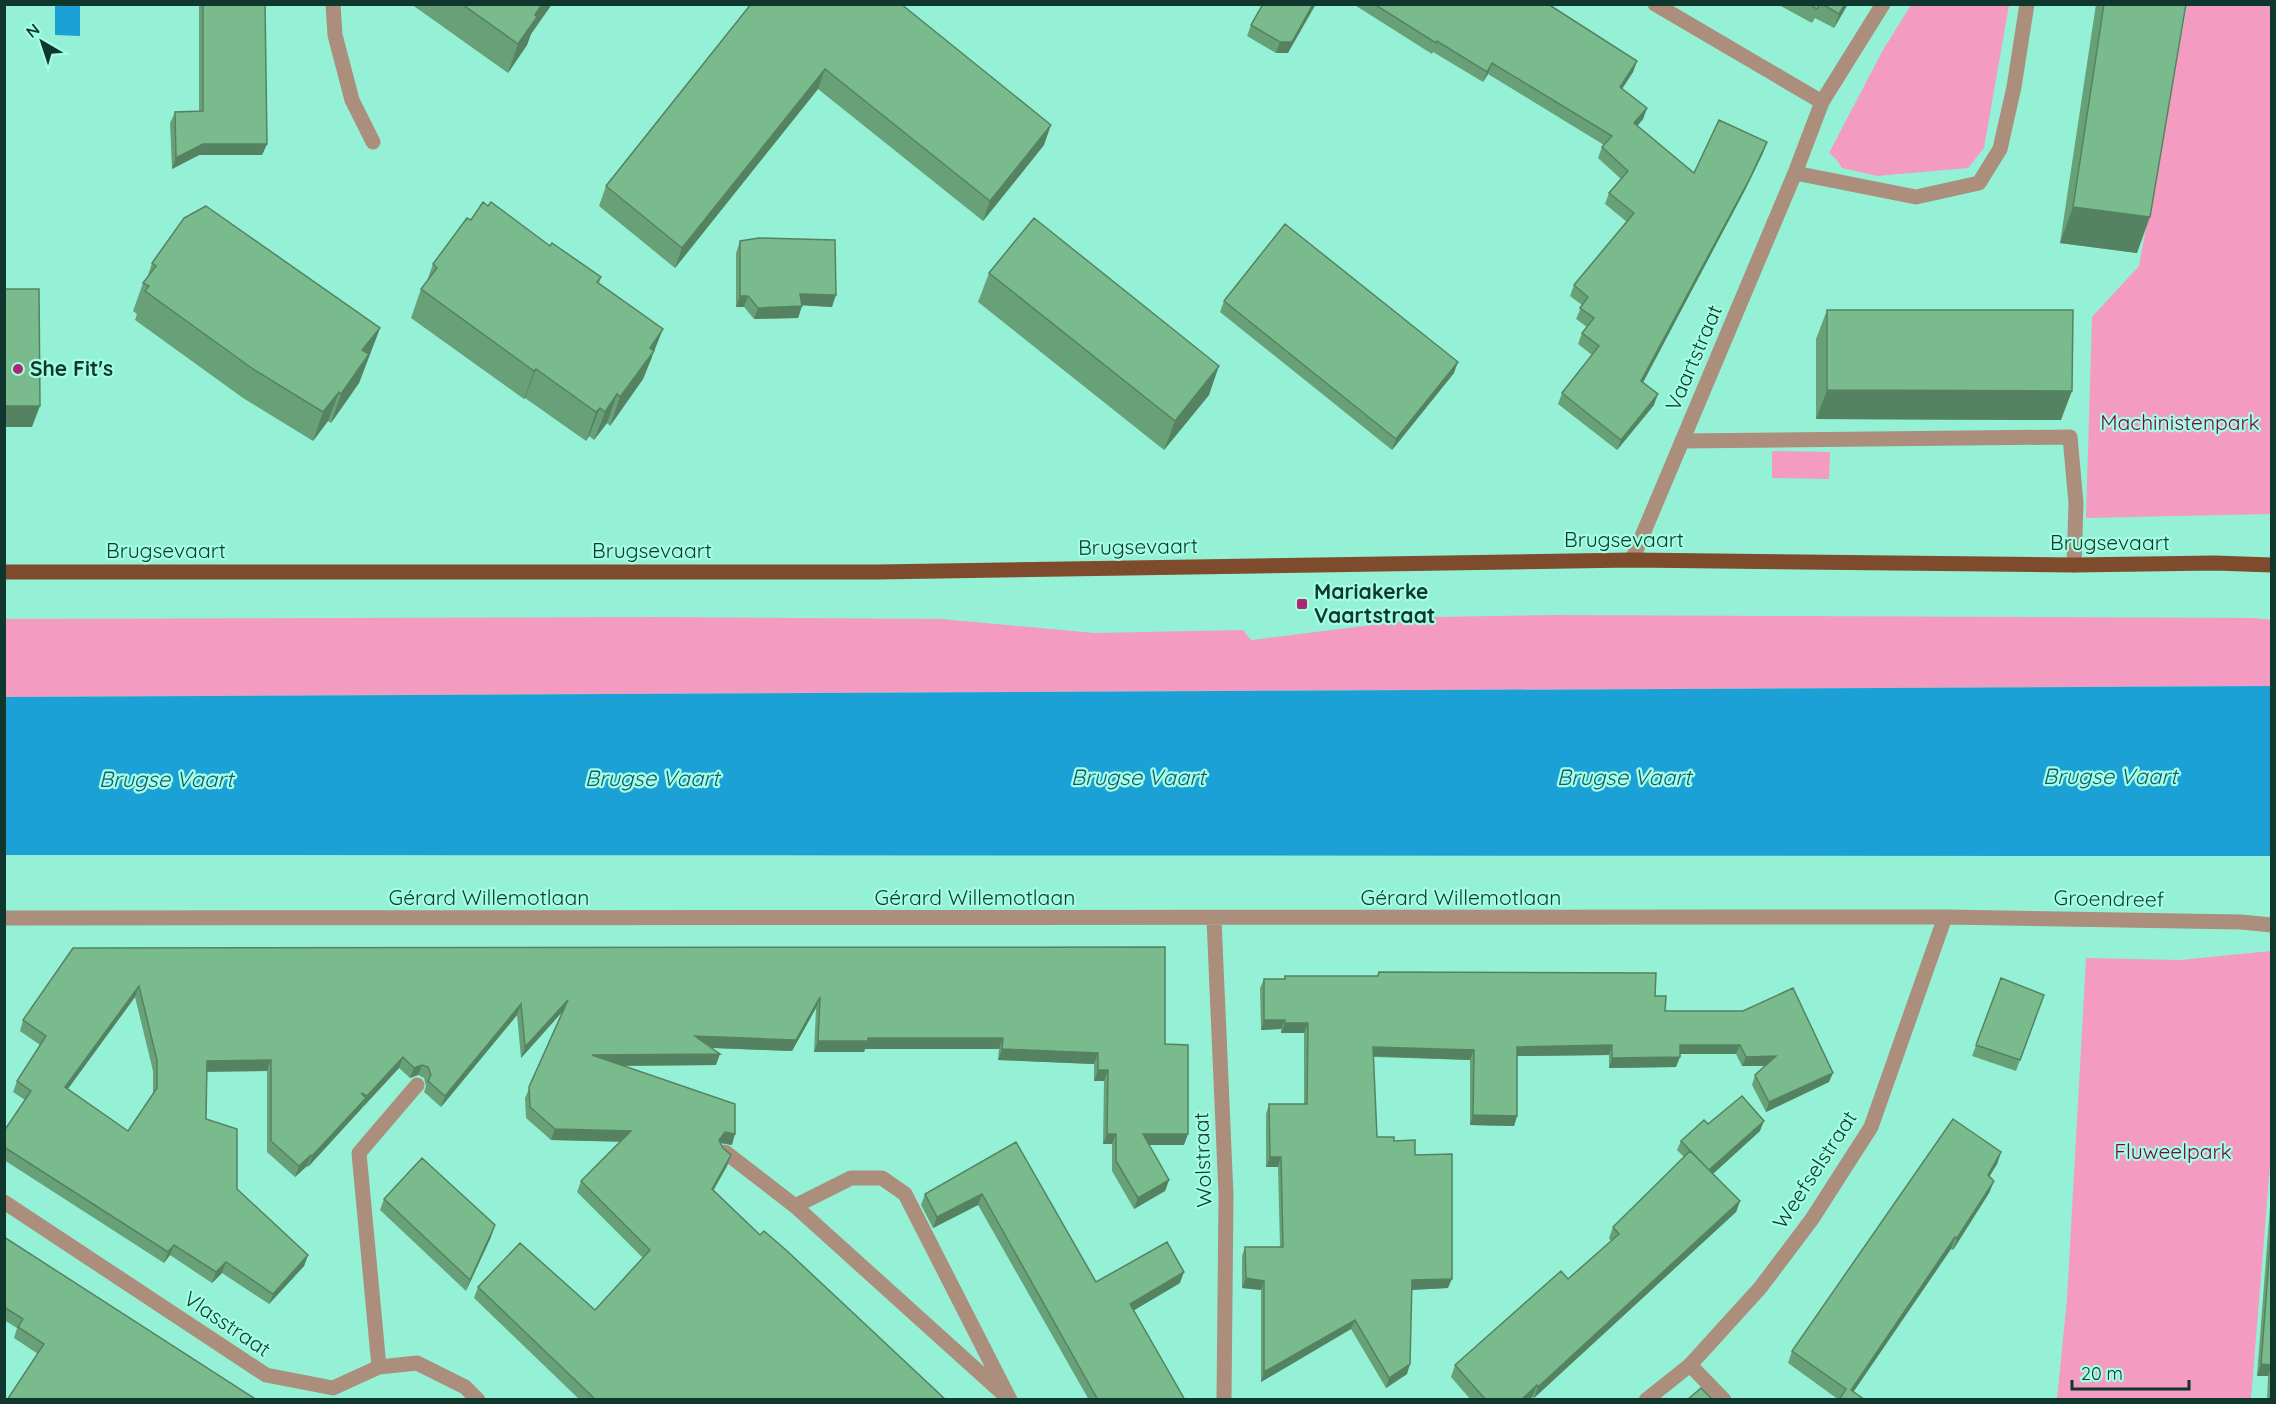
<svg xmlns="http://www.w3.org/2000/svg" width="2276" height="1404" font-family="Quicksand,sans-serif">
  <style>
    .green { fill: #f49bc1 }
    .water { fill: #1ca1d7 }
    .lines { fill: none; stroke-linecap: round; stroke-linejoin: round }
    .service { stroke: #ab8e7c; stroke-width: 15 }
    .minor { stroke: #ab8e7c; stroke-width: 15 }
    .primary { stroke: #7e4c2c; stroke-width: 15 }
    .wall { fill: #68a178; fill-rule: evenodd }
    .shaded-wall { fill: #558362 }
    .building { fill: #79bb8c; stroke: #558362; stroke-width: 1.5; fill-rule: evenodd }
    .poi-dot { fill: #ac276f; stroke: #a3fee2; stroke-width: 2 }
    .labels { text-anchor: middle; stroke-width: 4.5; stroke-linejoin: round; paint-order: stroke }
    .street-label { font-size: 21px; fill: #10372d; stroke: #a3fee2 }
    .poi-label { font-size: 21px; font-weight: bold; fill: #10372d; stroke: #a3fee2; text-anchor: start }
    .park-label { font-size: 21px; fill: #7a034a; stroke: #a3fee2 }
    .water-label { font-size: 22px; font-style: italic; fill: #195874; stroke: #a3fee2 }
  </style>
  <rect width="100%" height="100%" fill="#95f1d5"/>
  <path class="green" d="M 1911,5 L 2009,5 L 1984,148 L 1968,168 L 1877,176 L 1842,168 L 1836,159 L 1829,153 L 1883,50 Z
    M 2187,5 L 2271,5 L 2271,514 L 2086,518 L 2092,317 L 2139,266 Z
    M 1772,451 L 1830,452 L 1829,479 L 1772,478 Z
    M 1553,615 L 2255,618 L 2271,620 L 2271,686 L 5,697 L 5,619 L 656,617 L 941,619 L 1094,633 L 1243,630 L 1251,640 L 1435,617 Z
    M 2271,951 L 2271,1154 L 2251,1399 L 2057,1399 L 2067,1299 L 2086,958 L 2180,960 Z"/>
  <path class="water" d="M 55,5 L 80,5 L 80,36 L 55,35 Z
    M 2271,686 L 2271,856 L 5,855 L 5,697 Z"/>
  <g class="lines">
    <path class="service" d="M 1682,441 L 2070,437 L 2076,503 L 2074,565
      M 1690,1365 L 1724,1400"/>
    <path class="minor" d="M 333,4 L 335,35 L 352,100 L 373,142
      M 1655,4 L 1822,102
      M 1795,173 L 1916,197 L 1979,183 L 2000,149 L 2014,87 L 2027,4
      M 1632,560 L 1795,173 L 1822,102 L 1883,4
      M 4,918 L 1945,917 L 2241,922 L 2272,925
      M 1214,919 L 1226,1195 L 1224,1400
      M 725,1152 L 795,1206
      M 851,1178 L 882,1178 L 905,1194 L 1010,1400 L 795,1206 Z
      M 4,1202 L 266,1375 L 333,1388 L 379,1367 L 417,1363 L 465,1387 L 478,1400
      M 379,1367 L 359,1153 L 417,1085
      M 1646,1400 L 1690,1365 L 1760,1288 L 1812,1219 L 1871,1127 L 1945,917"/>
    <path class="primary" d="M 4,572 L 878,572 L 1632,560 L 2074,565 L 2215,563 L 2272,565"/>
  </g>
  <path class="wall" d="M 199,4 L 265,4 L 267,144 L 262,155 L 199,155 L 172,169 L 170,123 L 175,112 L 199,111 Z
    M 411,4 L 552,4 L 531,34 L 527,45 L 508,73 Z
    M 751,4 L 1044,145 L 983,221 L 818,89 L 675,268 L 599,206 L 606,186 Z
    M 1263,4 L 1288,53 L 1276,53 L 1247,36 L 1251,25 Z
    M 1353,4 L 1548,4 L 1637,61 L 1633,72 L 1622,89 L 1647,108 L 1643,119 L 1637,125 L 1694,173 L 1767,142 L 1763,153 L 1745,190 L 1643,382 L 1654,405 L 1617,450 L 1558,404 L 1562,393 L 1592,355 L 1578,344 L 1582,333 L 1587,327 L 1576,319 L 1582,305 L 1570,296 L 1574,285 L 1627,222 L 1605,204 L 1609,193 L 1621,179 L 1598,158 L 1602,147 L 1604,145 L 1488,74 L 1483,82 L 1433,52 L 1432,54 Z
    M 1777,4 L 1848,4 L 1834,28 L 1815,18 L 1812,23 Z
    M 2096,4 L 2186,4 L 2137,253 L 2060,243 Z
    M 471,220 L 550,246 L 601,277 L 599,283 L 652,358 L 650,362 L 643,379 L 610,426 L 607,423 L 594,440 L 589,436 L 586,441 L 525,398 L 524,399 L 411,318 L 421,289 L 427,281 L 433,264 Z
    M 740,241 L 832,307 L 802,305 L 798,318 L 754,319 L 744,307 L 736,307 L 736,253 Z
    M 152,263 L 380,328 L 359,383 L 331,423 L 328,421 L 313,441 L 243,398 L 135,320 L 137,314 L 133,311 L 143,283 L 147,278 Z
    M 989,273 L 1209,395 L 1164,450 L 978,302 Z
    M 1224,301 L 1454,373 L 1392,450 L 1220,312 Z
    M 1827,310 L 2061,420 L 1816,419 L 1816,339 Z
    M 1165,947 L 1165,1044 L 1184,1145 L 1149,1145 L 1169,1180 L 1165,1191 L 1134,1209 L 1112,1171 L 1112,1144 L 1103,1144 L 1104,1081 L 1094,1081 L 1094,1064 L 998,1060 L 999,1049 L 865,1049 L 864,1052 L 814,1052 L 816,1008 L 792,1051 L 711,1048 L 716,1065 L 623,1066 L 732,1145 L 721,1143 L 727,1166 L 713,1190 L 760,1235 L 946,1400 L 580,1400 L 474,1298 L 478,1287 L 595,1310 L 643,1258 L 577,1192 L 581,1181 L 620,1141 L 551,1140 L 526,1118 L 525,1098 L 562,1012 L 521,1058 L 517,1015 L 441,1107 L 424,1092 L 426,1086 L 424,1078 L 418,1075 L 410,1078 L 399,1068 L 363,1107 L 363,1106 L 362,1108 L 308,1167 L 307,1166 L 295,1177 L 267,1152 L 267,1071 L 207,1071 L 206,1119 L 237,1189 L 308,1255 L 304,1266 L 269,1304 L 222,1273 L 212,1283 L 170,1255 L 164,1263 L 4,1160 L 4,1131 L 25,1100 L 13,1092 L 17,1081 L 40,1045 L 20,1031 L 23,1020 L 73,948 ZM 135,997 L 153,1071 L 153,1094 L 128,1131 L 68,1089 Z
    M 1379,972 L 1655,996 L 1665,1011 L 1829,1082 L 1766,1112 L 1752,1085 L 1755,1075 L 1765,1066 L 1742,1066 L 1736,1054 L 1680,1054 L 1676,1067 L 1609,1068 L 1609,1055 L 1517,1056 L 1517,1116 L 1514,1126 L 1470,1125 L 1470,1060 L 1373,1057 L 1377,1137 L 1394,1141 L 1415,1155 L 1448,1288 L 1412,1290 L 1407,1374 L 1386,1388 L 1351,1329 L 1261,1382 L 1261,1290 L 1242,1288 L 1242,1256 L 1245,1247 L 1280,1247 L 1278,1167 L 1266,1167 L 1266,1114 L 1269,1104 L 1304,1104 L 1304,1033 L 1281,1033 L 1281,1029 L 1261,1030 L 1260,988 L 1264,979 L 1284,979 L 1285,976 L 1377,976 Z
    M 2001,978 L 2044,995 L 2016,1071 L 1972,1056 Z
    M 1708,1124 L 1760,1131 L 1713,1174 L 1740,1201 L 1736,1212 L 1534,1398 L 1532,1397 L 1529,1400 L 1471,1400 L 1451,1377 L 1455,1365 L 1568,1279 L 1611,1241 L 1609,1238 L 1613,1227 L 1684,1157 L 1677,1150 L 1681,1141 Z
    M 1016,1142 L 1096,1282 L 1180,1283 L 1134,1310 L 1185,1400 L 1089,1400 L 978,1205 L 933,1228 L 921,1205 L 925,1194 Z
    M 2001,1152 L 1997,1164 L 1989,1177 L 1994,1181 L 1989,1193 L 1953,1250 L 1951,1249 L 1853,1391 L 1839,1400 L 1788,1363 L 1792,1351 Z
    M 2271,1193 L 2271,1400 L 2267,1400 L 2268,1376 L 2257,1376 Z
    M 384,1199 L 491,1237 L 466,1291 L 380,1210 Z
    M 4,1237 L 257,1400 L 38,1354 L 14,1338 L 17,1328 L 4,1320 Z"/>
  <path class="shaded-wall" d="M 542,4 L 552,4 L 531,34 L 527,45 L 508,73 L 518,44 L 535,15 Z
    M 1313,4 L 1316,4 L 1288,53 L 1276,53 L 1280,42 Z
    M 1845,4 L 1848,4 L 1834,28 L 1839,14 Z
    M 1637,61 L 1633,72 L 1616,98 L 1620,87 Z
    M 1492,63 L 1488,74 L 1483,82 L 1487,72 Z
    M 825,69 L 818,89 L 675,268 L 682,248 Z
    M 1647,108 L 1643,119 L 1631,134 L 1634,123 Z
    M 1051,125 L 1044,145 L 983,221 L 990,201 Z
    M 1767,142 L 1763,153 L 1745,190 L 1638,392 L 1641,381 Z
    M 203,144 L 267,144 L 262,155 L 199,155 L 172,169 L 176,158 Z
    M 2073,207 L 2150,217 L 2137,253 L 2060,243 Z
    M 800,294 L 836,295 L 832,307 L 796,305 Z
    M 740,296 L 748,296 L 744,307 L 736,307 Z
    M 802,306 L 798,318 L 754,319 L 758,308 Z
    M 380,328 L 359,383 L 331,423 L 341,394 L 362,350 Z
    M 663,329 L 643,379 L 610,426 L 620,397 L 650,348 Z
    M 1458,362 L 1454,373 L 1392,450 L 1396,439 Z
    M 1219,366 L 1209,395 L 1164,450 L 1175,421 Z
    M 536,369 L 525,398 L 524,399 L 534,371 Z
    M 1827,390 L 2072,391 L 2061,420 L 1816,419 Z
    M 339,392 L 328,421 L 313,441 L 323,412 Z
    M 617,394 L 607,423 L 594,440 L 605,412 Z
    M 1658,394 L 1654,405 L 1617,450 L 1621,440 Z
    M 4,406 L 40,406 L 32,427 L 4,427 Z
    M 600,408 L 589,436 L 586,441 L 596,412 Z
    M 139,986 L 135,997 L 61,1098 L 65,1087 Z
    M 820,997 L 816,1008 L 792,1051 L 691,1047 L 695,1036 Z
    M 568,1000 L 564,1010 L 521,1058 L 525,1047 Z
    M 521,1004 L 517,1015 L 441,1107 L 445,1096 Z
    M 1264,1020 L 1285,1020 L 1281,1029 L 1261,1030 Z
    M 1285,1023 L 1308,1023 L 1304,1033 L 1281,1033 Z
    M 868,1038 L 1003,1038 L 999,1049 L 865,1049 L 864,1052 L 814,1052 L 818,1041 Z
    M 1612,1045 L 1609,1055 L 1514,1056 L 1517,1047 Z
    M 1680,1045 L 1740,1045 L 1736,1054 L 1676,1054 Z
    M 1373,1047 L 1474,1050 L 1470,1060 L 1369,1056 Z
    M 1002,1049 L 1098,1053 L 1094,1064 L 998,1060 Z
    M 720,1054 L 716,1065 L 588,1066 L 592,1055 Z
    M 1776,1056 L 1773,1066 L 1742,1066 L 1746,1057 Z
    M 403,1057 L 399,1068 L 363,1107 L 367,1096 Z
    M 1680,1057 L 1676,1067 L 1609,1068 L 1612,1058 Z
    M 271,1060 L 267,1071 L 203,1072 L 207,1061 Z
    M 422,1065 L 418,1075 L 410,1078 L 414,1068 Z
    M 1098,1070 L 1108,1070 L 1104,1081 L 1094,1081 Z
    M 1833,1073 L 1829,1082 L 1766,1112 L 1769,1102 Z
    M 366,1098 L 362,1108 L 308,1167 L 312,1156 Z
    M 1473,1115 L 1517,1116 L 1514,1126 L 1470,1125 Z
    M 1764,1121 L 1760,1131 L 1706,1180 L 1709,1170 Z
    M 555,1129 L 631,1131 L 627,1142 L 551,1140 Z
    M 725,1132 L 735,1134 L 732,1145 L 721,1143 L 719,1140 Z
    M 1107,1134 L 1116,1134 L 1112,1144 L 1103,1144 Z
    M 1143,1134 L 1188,1134 L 1184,1145 L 1139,1145 Z
    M 2001,1152 L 1997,1164 L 1983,1187 L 1988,1175 Z
    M 311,1155 L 307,1166 L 295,1177 L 299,1166 Z
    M 731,1155 L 727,1166 L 708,1200 L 712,1189 Z
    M 1270,1157 L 1281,1157 L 1278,1167 L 1266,1167 Z
    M 1169,1180 L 1165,1191 L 1134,1209 L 1138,1198 Z
    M 1994,1181 L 1989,1193 L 1953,1250 L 1957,1238 Z
    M 982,1194 L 978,1205 L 933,1228 L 937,1217 Z
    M 1740,1201 L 1736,1212 L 1534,1398 L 1538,1387 Z
    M 495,1225 L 491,1237 L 466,1291 L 470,1280 Z
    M 1955,1237 L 1951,1249 L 1848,1400 L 1851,1390 Z
    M 174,1245 L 170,1255 L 164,1263 L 168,1252 Z
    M 308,1255 L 304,1266 L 269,1304 L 273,1294 Z
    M 226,1262 L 222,1273 L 212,1283 L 216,1272 Z
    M 1184,1272 L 1180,1283 L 1126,1315 L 1130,1304 Z
    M 1246,1278 L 1264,1281 L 1261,1290 L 1242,1288 Z
    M 1452,1279 L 1448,1288 L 1408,1290 L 1412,1280 Z
    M 1355,1320 L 1351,1329 L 1261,1382 L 1264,1372 Z
    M 1410,1364 L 1407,1374 L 1386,1388 L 1389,1378 Z
    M 2261,1364 L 2271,1365 L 2271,1368 L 2268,1376 L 2257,1376 Z
    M 1537,1385 L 1532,1397 L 1529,1400 L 1521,1400 Z"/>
  <path class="building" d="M 203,4 L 265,4 L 267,144 L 203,144 L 176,158 L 175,112 L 203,111 Z
    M 462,4 L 542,4 L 535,15 L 537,17 L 518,44 Z
    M 751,4 L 901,4 L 1051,125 L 990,201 L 825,69 L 682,248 L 606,186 Z
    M 1263,4 L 1313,4 L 1292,42 L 1280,42 L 1251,25 Z
    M 1374,4 L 1548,4 L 1637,61 L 1620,87 L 1647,108 L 1634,123 L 1694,173 L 1719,120 L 1767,142 L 1749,180 L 1641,381 L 1658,394 L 1621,440 L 1562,393 L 1599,346 L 1582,333 L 1594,318 L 1580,308 L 1588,297 L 1574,285 L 1634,213 L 1609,193 L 1628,171 L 1602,147 L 1612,136 L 1492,63 L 1487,72 L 1437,41 L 1436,43 Z
    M 1808,4 L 1820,4 L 1817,9 Z
    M 1822,4 L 1845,4 L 1839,14 Z
    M 2104,4 L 2186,4 L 2150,217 L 2073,207 Z
    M 483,202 L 488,206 L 491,202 L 550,246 L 552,243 L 601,277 L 597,282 L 663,329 L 650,348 L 654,351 L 620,397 L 617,394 L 605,412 L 600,408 L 596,412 L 536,369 L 534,371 L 421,289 L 437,268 L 433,264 L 467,218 L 471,220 Z
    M 206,206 L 380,328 L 362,350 L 369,354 L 341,394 L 339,392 L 323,412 L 253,369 L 145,291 L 149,286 L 143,283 L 156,266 L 152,263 L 184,218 Z
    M 1034,218 L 1219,366 L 1175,421 L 989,273 Z
    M 1285,224 L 1458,362 L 1396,439 L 1224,301 Z
    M 759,238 L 835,240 L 836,295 L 800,294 L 802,306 L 758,308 L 748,296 L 740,296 L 740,241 Z
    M 4,289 L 39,289 L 40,406 L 4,406 Z
    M 1827,310 L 2073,310 L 2072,391 L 1827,390 Z
    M 1165,947 L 1165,1044 L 1188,1045 L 1188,1134 L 1143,1134 L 1169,1180 L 1138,1198 L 1116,1161 L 1116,1134 L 1107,1134 L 1108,1070 L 1098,1070 L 1098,1053 L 1002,1049 L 1003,1038 L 868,1038 L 868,1041 L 818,1041 L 820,997 L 796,1040 L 695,1036 L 720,1054 L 592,1055 L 735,1104 L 735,1134 L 725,1132 L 719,1140 L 723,1148 L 731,1155 L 712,1189 L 760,1235 L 764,1231 L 786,1250 L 946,1400 L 596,1400 L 478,1287 L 520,1243 L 595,1310 L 650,1250 L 581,1181 L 631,1131 L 555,1129 L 530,1107 L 529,1087 L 568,1000 L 525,1047 L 521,1004 L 445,1096 L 428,1081 L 431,1075 L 428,1067 L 422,1065 L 414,1068 L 403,1057 L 367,1096 L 361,1093 L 366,1098 L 312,1156 L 311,1155 L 299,1166 L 271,1141 L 271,1060 L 207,1061 L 206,1119 L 237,1129 L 237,1189 L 308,1255 L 273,1294 L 226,1262 L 216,1272 L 174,1245 L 168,1252 L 4,1147 L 4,1131 L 31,1091 L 17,1081 L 46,1036 L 23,1020 L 73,948 ZM 139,986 L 157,1060 L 157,1088 L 128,1131 L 65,1087 Z
    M 1379,972 L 1656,973 L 1655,996 L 1666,996 L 1665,1011 L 1743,1011 L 1793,988 L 1833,1073 L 1769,1102 L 1755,1075 L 1776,1056 L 1746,1057 L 1740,1045 L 1680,1045 L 1680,1057 L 1612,1058 L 1612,1045 L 1517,1047 L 1517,1116 L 1473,1115 L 1474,1050 L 1373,1047 L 1377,1137 L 1394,1137 L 1394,1141 L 1415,1140 L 1415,1155 L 1452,1154 L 1452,1279 L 1412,1280 L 1410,1364 L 1389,1378 L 1355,1320 L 1264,1372 L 1264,1281 L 1246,1278 L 1245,1247 L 1283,1247 L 1281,1157 L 1270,1157 L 1269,1104 L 1307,1104 L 1308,1023 L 1285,1023 L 1285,1020 L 1264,1020 L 1264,979 L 1285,979 L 1285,976 L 1378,976 Z
    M 2001,978 L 2044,995 L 2020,1060 L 1976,1045 Z
    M 1742,1096 L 1764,1121 L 1709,1170 L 1681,1141 L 1704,1120 L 1708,1124 Z
    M 1953,1119 L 2001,1152 L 1988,1175 L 1994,1181 L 1957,1238 L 1955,1237 L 1851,1390 L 1865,1400 L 1839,1400 L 1846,1389 L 1792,1351 Z
    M 1016,1142 L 1096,1282 L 1167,1242 L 1184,1272 L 1130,1304 L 1185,1400 L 1098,1400 L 982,1194 L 937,1217 L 925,1194 Z
    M 1690,1151 L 1740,1201 L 1538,1387 L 1537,1385 L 1521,1400 L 1486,1400 L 1455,1365 L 1561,1271 L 1568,1279 L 1619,1234 L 1613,1227 Z
    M 422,1158 L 495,1225 L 470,1280 L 384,1199 Z
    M 2271,1233 L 2271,1365 L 2261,1364 Z
    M 4,1237 L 257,1400 L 7,1400 L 44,1344 L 18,1327 L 23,1319 L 4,1307 Z
    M 1701,1388 L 1713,1400 L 1687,1400 Z"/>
  <g class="poi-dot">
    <circle cx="18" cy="369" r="6"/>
    <rect x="1296" y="598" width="12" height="12" rx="3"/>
  </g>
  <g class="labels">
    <g class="street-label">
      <text transform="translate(1694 358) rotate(-67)" y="7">Vaartstraat</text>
      <text x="1624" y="547">Brugsevaart</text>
      <text x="2110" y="550">Brugsevaart</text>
      <text transform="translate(1138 547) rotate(-1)" y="7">Brugsevaart</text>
      <text x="166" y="558">Brugsevaart</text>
      <text x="652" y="558">Brugsevaart</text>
      <text x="489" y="905">Gérard Willemotlaan</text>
      <text x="975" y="905">Gérard Willemotlaan</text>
      <text x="1461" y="905">Gérard Willemotlaan</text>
      <text transform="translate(2109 899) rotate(1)" y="7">Groendreef</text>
      <text transform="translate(1203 1160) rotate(-92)" y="7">Wolstraat</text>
      <text transform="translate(1815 1170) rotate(-57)" y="7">Weefselstraat</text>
      <text transform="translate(227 1324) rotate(34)" y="7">Vlasstraat</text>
    </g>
    <g class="poi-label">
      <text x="30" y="376">She Fit's</text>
      <text x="1314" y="599">Mariakerke<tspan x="1314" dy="24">Vaartstraat</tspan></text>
    </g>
    <g class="park-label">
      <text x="2180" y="430">Machinistenpark</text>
      <text x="2173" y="1159">Fluweelpark</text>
    </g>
    <g class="water-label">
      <text x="2110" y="784">Brugse Vaart</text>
      <text x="1138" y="785">Brugse Vaart</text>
      <text x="1624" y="785">Brugse Vaart</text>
      <text x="652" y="786">Brugse Vaart</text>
      <text x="166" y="787">Brugse Vaart</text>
    </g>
  </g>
  <rect width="2276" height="1404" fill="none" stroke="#10372d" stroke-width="12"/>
  <g transform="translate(42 42) rotate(321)" stroke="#a3fee2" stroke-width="4.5" paint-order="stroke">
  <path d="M0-4.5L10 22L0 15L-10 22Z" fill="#10372d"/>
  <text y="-9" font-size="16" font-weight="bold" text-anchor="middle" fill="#10372d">N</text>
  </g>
  <path d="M2072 1380v9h117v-9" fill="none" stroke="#10372d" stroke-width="3"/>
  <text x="2081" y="1380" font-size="18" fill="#10372d" stroke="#a3fee2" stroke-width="4.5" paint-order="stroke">20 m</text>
</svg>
